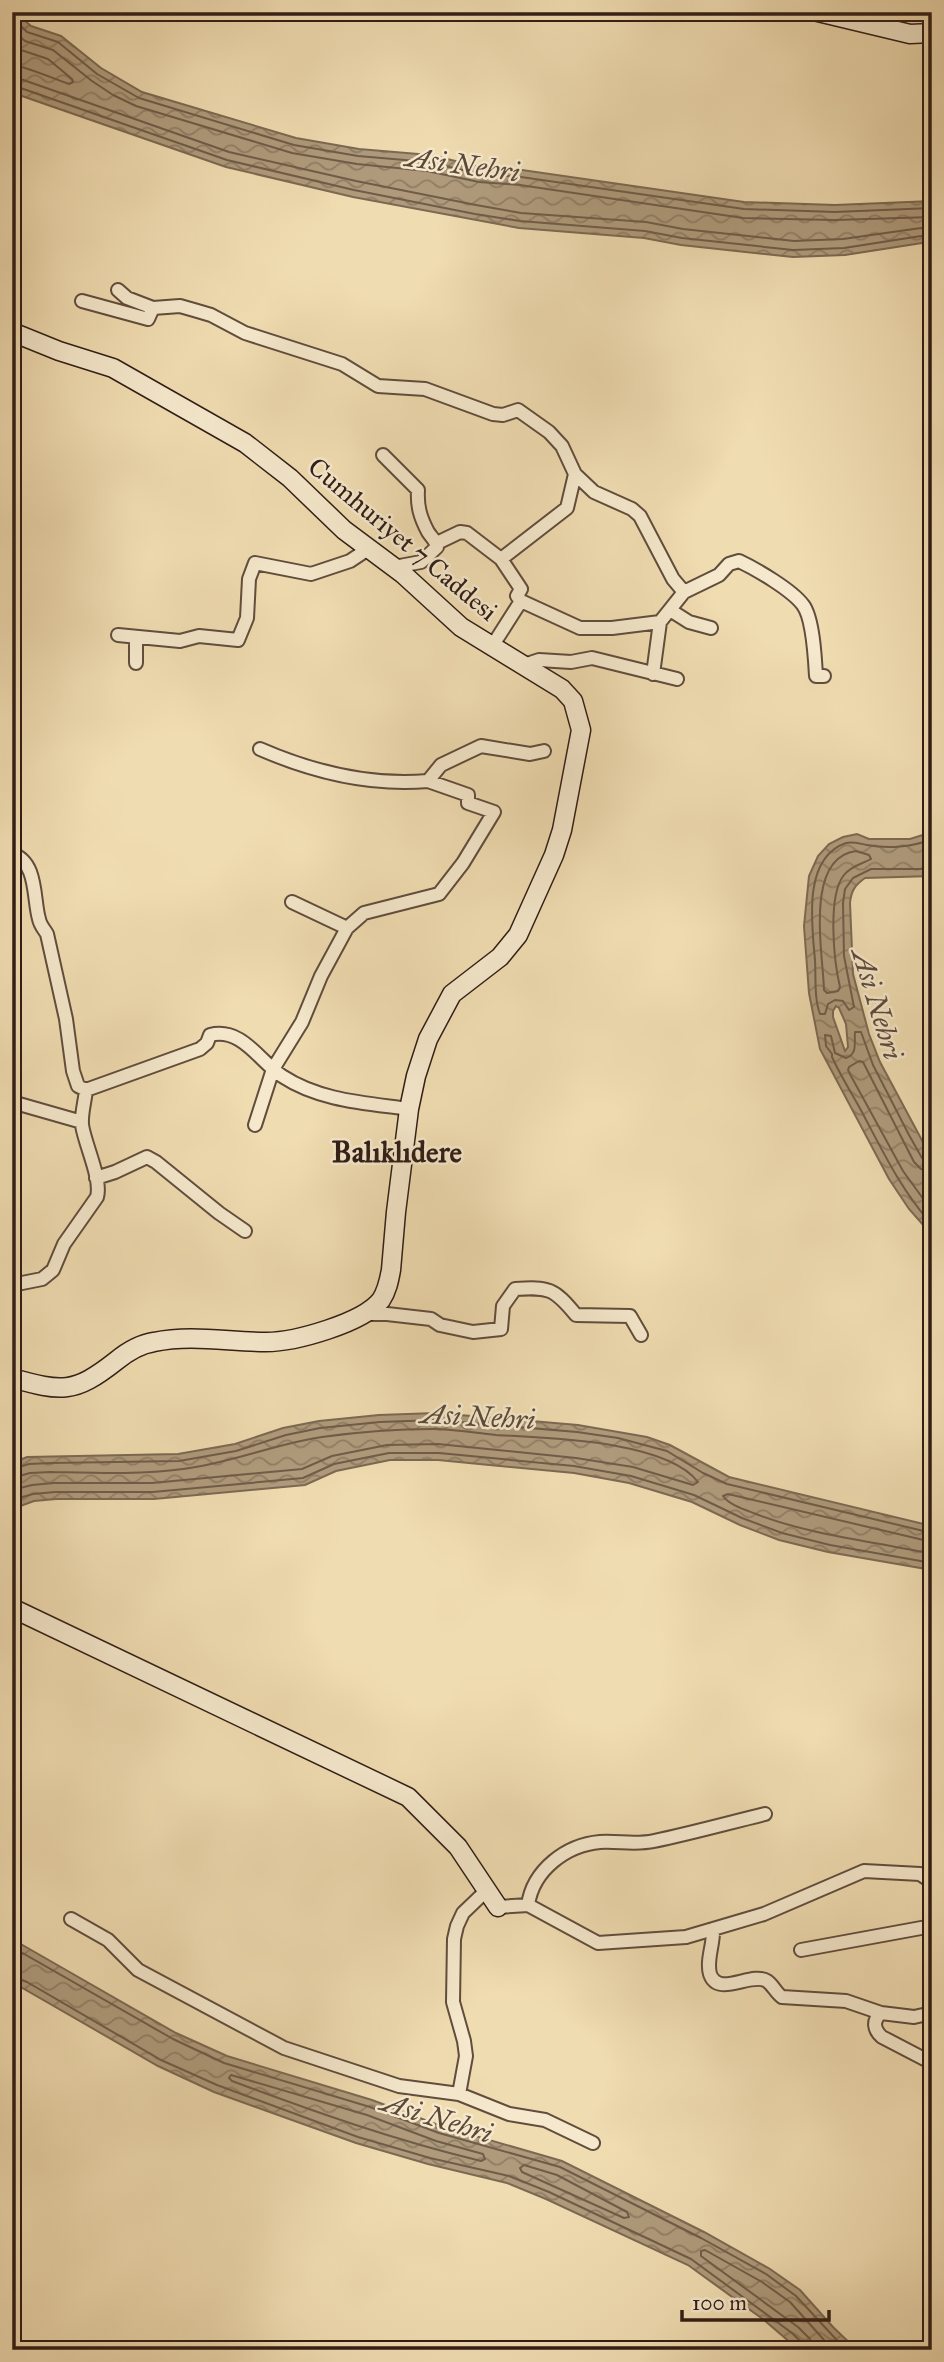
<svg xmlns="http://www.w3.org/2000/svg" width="944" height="2362" font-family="'IM FELL Great Primer',serif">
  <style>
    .water { fill: url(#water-waves); stroke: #7c6953; stroke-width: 2; fill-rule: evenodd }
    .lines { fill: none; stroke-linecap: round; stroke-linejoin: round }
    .shore { stroke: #705c49; stroke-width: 2 }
    .street-casing { stroke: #604d3d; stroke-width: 16 }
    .secondary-casing { stroke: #301d16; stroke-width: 21 }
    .street { stroke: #f5e8cc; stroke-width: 12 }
    .secondary { stroke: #f5e8cc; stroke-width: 18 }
    .labels { text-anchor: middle; stroke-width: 5; stroke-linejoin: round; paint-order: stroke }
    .street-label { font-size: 26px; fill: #301d16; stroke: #f5e8cc }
    .water-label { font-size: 28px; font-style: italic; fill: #5c493a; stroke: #f5e8cc }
    .quarter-label { font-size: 30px; font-weight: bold; fill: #301d16; stroke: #f5e8cc }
  </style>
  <defs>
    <pattern id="water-waves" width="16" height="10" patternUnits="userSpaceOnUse" patternTransform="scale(1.75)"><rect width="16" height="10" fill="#af9b7c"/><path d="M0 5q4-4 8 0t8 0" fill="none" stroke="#8f7e65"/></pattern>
  </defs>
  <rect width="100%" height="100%" fill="#f0dcb1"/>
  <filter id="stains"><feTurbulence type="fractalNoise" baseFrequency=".00286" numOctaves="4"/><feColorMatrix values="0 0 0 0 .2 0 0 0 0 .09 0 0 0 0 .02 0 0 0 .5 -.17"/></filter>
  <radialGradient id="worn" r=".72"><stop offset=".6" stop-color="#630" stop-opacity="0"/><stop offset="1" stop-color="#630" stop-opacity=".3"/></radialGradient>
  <path class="water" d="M 12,12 L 20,12 L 23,19 L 31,26 L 61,36 L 101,68 L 142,92 L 296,138 L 359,149 L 430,155 L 481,167 L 522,170 L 744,202 L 835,205 L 932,201 L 932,245 L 922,243 L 845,255 L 793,257 L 681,245 L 644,238 L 519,228 L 353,197 L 226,167 L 22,96 L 12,90 Z
    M 932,832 L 932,876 L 865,878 C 855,885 851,891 850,903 L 853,974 L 869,1034 L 880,1062 L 932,1159 L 932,1235 L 909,1209 L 889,1179 L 820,1049 L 809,993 L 804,926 L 809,876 L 818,856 L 829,844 L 843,837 L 857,834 L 869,839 L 910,839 ZM 836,1006 L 839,1008 L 846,1024 L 848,1047 L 845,1051 L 833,1017 L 833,1011 Z
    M 436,1413 L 578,1425 L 647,1437 L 670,1445 L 729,1477 L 932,1526 L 932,1570 L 828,1552 L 779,1540 L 740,1525 L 692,1502 L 629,1483 L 574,1473 L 438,1460 L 390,1460 L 336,1471 L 305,1485 L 154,1499 L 56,1499 L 34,1501 L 12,1509 L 12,1463 L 27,1457 L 178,1454 L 235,1444 L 283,1428 L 319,1421 L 379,1415 Z
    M 12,1939 L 176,2033 L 227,2056 L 372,2100 L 441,2126 L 562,2161 L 704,2232 L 770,2269 L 800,2290 L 833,2327 L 857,2350 L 799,2350 L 764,2320 L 688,2265 L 546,2199 L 507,2183 L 428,2164 L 356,2143 L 214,2092 L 158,2066 L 12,1982 Z"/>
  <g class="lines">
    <path class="shore" d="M 14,12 L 18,23 L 27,32 L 58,42 L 97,74 L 139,98 L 294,145 L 358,156 L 428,162 L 480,174 L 521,177 L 744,209 L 835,212 L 932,208
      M 12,30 L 25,41 L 53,50 L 92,81 L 113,95 L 136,106 L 292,153 L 357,164 L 427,171 L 479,182 L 520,185 L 743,218 L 835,220 L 932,217
      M 12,45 L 21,50 L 48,59 L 72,79 L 73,82 L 69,84 C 54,79 25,66 12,65
      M 12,76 L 229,152 L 356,181 L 476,205 L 521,213 L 646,222 L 683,229 L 794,241 L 843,239 L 921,228 L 932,229
      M 12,85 L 227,160 L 354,190 L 475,214 L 520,221 L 645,231 L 682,238 L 793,250 L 844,248 L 921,236 L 932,238
      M 932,839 C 913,847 888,849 867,845 C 859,844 855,841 846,843 C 802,858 812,925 815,960 C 816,978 814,998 820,1014 L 825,1014 L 828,1004 L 835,1000 L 843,1001 L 849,1010 L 854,1007 L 844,956 L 843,903 L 845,889 L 853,878 L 871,869 L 932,869
      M 856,851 L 869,855 L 871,859 C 862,864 851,866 844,875 C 827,896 834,962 840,987 L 838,991 L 827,993 L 824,990 C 823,953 804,858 856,851 Z
      M 932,1162 L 922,1158 L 909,1135 L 873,1065 L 861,1032 L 855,1032 C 854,1042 858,1054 846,1058 L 835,1053 L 831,1036 L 825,1035 L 826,1046 L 832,1054 L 832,1057 C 841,1077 853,1095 863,1114 C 884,1154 902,1191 932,1225
      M 932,1171 L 921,1169 L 914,1162 L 863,1062 L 859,1061 L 849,1067 L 848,1070 L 851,1076 L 903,1171 L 932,1211
      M 12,1469 L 29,1464 L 51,1463 L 179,1461 L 236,1451 L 286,1435 L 320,1428 L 380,1422 L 436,1420 L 577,1432 L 618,1438 L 667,1451 L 703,1473 L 727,1484 L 932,1533
      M 12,1478 L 30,1473 L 51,1472 C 95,1473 140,1475 183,1469 C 232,1463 274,1444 322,1437 C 358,1432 396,1429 433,1429 C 454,1429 475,1433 496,1435 C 546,1438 666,1440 698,1482 L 693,1485 L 633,1467 L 576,1458 L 438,1444 L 387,1445 L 332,1456 L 302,1469 L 152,1483 L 54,1483 L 32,1485 L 12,1490
      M 12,1500 L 33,1494 L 55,1492 L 153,1492 L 303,1478 L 334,1464 L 389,1453 L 439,1453 L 574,1466 L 631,1476 L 694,1495 L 742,1518 L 782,1533 L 830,1545 L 932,1563
      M 932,1542 L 728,1494 L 723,1496 C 729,1505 746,1510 756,1514 C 813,1536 873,1541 932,1554
      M 12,1947 L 173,2039 L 224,2063 L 370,2107 L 439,2133 L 560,2167 L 701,2238 L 766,2274 L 796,2296 L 846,2350
      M 12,1976 L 27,1982 L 161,2060 L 217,2085 L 358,2137 L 430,2158 L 509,2176 L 549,2192 L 691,2259 L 792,2333 L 802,2343 L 803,2350
      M 231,2075 L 367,2115 L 436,2141 L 483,2154 L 485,2159 L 481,2161 C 394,2140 315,2112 232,2081 L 229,2078 Z
      M 524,2165 L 557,2175 L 627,2212 L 629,2217 L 624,2218 L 522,2172 L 520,2168 Z
      M 812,2350 L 810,2339 L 798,2327 L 701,2256 L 701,2251 L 705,2250 L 762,2282 L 790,2302 L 833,2350"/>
    <g class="street-casing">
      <path id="street" d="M 118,290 L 127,298 L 153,308 L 180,306 L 194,310 L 211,315 L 245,333 L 342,364 L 378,386 L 425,389 L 493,414 L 503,415 L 518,410 L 549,432 L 562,446 L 575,474 L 594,492 L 632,509 L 640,516 L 673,579 L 684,592
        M 82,301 L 148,319 L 153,308
        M 383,455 L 418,490 C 417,506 420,517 428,532 C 432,538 436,541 437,547 L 421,562 L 394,567
        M 437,543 L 460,532 L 467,533 L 501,559 L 521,589 L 517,596 L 521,601
        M 501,559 L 567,508 L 575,474
        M 670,610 L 689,622 L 711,628
        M 118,635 L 180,641 L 199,636 L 238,640 L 247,618 L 249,579 L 255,563 L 311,574 L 350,561 L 368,549
        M 491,648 L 521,601 L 580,628 L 612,628 L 660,622 L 684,592 L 719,575 L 729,564 L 739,561 C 756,569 792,590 803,605 C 813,618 815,658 816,676 L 824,676
        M 136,663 L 136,638
        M 524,665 L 539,660 L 571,662 L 592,658 L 677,679
        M 653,674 L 660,622
        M 260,749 C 313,772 371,786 428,781 L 441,765 L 481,746 L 530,754 L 544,751
        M 12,854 C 38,862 33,899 39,919 C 40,925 44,929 47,934 L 66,1019 L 73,1071 L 78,1086 L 86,1090 C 85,1101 81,1114 82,1125 C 85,1145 102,1179 97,1197 L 64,1244 L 53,1270 L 42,1279 L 12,1285
        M 292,902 L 347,928
        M 86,1090 L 200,1049 L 207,1043 L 210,1035 C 242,1027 259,1061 282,1076 C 320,1101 366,1103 409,1109
        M 12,1102 L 82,1122
        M 255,1125 L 273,1069 L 302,1022 L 321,976 L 347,928 L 364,913 L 439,894 L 463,863 L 494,812 L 468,803 L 468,795 L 428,781
        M 96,1178 L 115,1172 L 147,1157 L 156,1162 L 219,1213 L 245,1231
        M 363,1314 L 387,1314 L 431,1319 L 440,1325 L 473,1332 L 501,1329 L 503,1306 L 515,1289 C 549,1287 554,1288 576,1315 L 630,1316 L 641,1335
        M 528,1905 C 533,1870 566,1845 600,1842 C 619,1841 636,1845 654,1841 C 692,1833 728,1823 765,1814
        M 498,1907 L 528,1905 L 598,1943 L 686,1937 L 764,1914 L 864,1871 L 920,1874 L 932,1882
        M 71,1919 L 108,1940 L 138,1970 L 284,2048 L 399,2086 L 459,2094 L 509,2114 L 545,2120 L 593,2143
        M 713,1929 C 714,1944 706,1960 710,1974 C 718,1998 752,1971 767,1981 C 773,1985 776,1993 782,1997 L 846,2001 L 881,2013
        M 801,1950 L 932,1926
        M 932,2013 L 914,2017 L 881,2013 C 872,2021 874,2030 882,2037 L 932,2063
        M 459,2094 L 466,2056 L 464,2041 L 453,2002 L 454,1939 L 457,1926 L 463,1913 L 487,1890"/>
    </g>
    <g class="secondary-casing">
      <path id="secondary" d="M 818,12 L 910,34 L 932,33
        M 12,332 L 59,351 L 113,368 L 245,443 L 290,478 L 344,530 L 403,574 L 461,627 L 562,689 L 573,701 L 581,730 L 562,830 L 554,855 L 518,935 L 500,957 L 452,994 L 428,1039 L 416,1076 L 409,1109 L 396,1212 L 391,1270 C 389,1281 387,1291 381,1300 C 363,1323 295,1342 266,1342 C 229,1342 191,1334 154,1342 C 140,1344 127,1352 116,1361 C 74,1394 62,1392 12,1378
        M 12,1608 L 408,1797 L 458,1847 L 498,1907"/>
    </g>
    <use href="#street" class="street"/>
    <use href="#secondary" class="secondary"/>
  </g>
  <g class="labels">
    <g class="street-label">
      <text transform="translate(403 539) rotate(40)" y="9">Cumhuriyet 7 Caddesi</text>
    </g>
    <g class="water-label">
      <text transform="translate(463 164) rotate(8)" y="10">Asi Nehri</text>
      <text transform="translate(878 1004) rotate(73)" y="10">Asi Nehri</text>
      <text transform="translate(478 1416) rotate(3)" y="10">Asi Nehri</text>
      <text transform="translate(437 2117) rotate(17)" y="10">Asi Nehri</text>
    </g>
    <g class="quarter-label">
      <text x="397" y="1162">Balıklıdere</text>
    </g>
  </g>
  <rect width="944" height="2362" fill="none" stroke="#f0dcb1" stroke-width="42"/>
  <rect x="14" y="14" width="916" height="2334" fill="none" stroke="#301d16" stroke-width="3.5"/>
  <rect x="21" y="21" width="902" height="2320" fill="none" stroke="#301d16" stroke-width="2"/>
  <path d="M682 2310v10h147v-10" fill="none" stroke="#301d16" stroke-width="3.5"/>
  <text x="692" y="2310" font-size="21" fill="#301d16" stroke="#f5e8cc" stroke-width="5" paint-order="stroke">100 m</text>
  <rect width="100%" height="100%" filter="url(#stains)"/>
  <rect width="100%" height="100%" fill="url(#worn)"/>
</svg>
